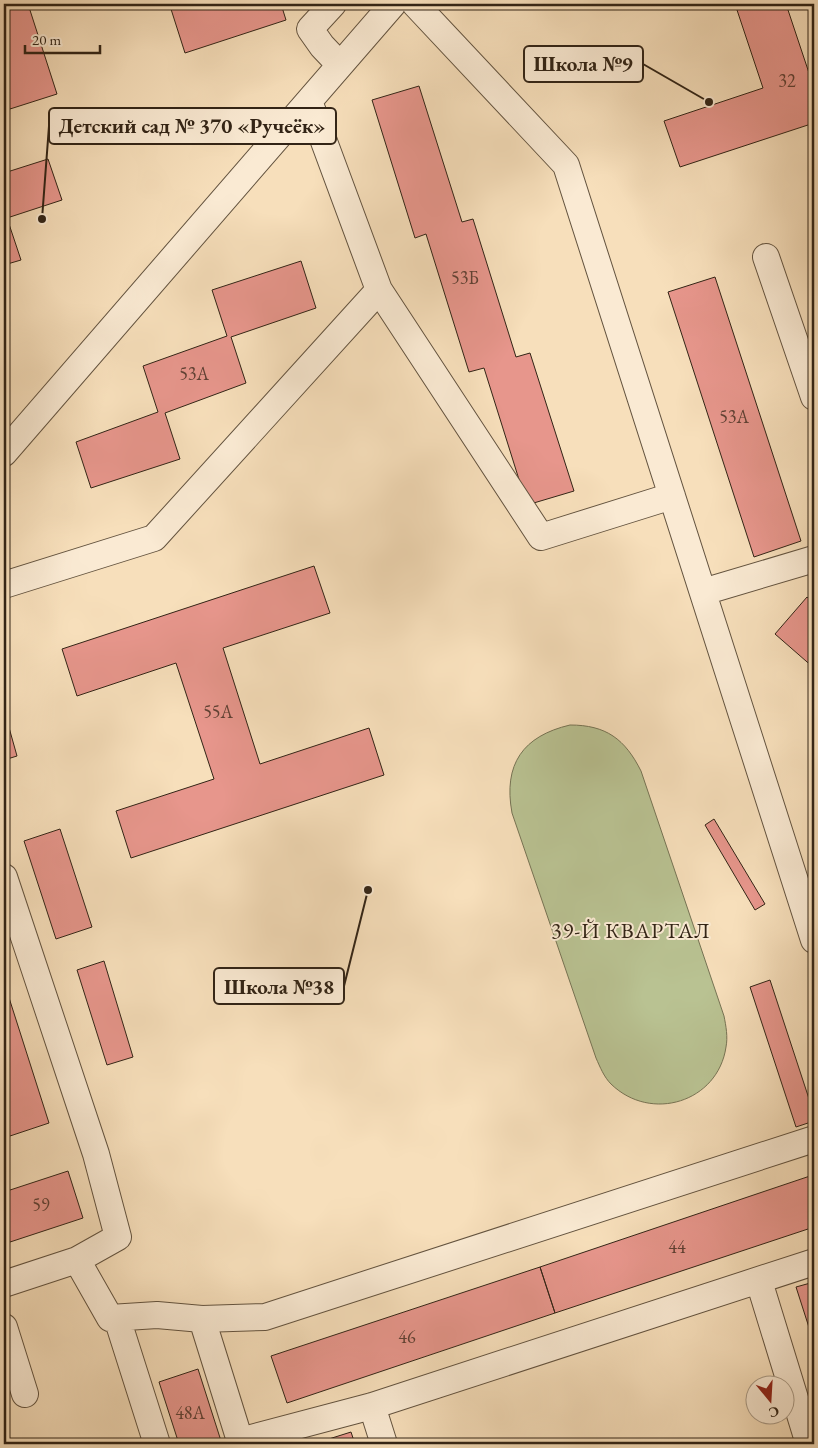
<svg xmlns="http://www.w3.org/2000/svg" width="818" height="1448" font-family="'EB Garamond',serif">
  <style>
    .green { fill: #b9c292; stroke: #767354 }
    .building { fill: #e7968c; stroke: #322416 }
    .lines { fill: none; stroke-linecap: round; stroke-linejoin: round }
    .minor-casing { stroke: #63533f; stroke-width: 28 }
    .minor { stroke: #faead3; stroke-width: 26 }
    .labels { text-anchor: middle; stroke-width: 4; stroke-linejoin: round; paint-order: stroke }
    .number-label { font-size: 18px; fill: #5f4034 }
    .quarter-label { font-size: 22px; letter-spacing: 1px; fill: #322416; stroke: #faead3 }
    .leader { fill: none; stroke: #322416; stroke-width: 2 }
    .callout-dot { fill: #322416; stroke: #faead3; stroke-width: 2 }
    .callout { fill: #faead3; stroke: #322416; stroke-width: 2 }
    .callout-label { font-size: 21px; text-anchor: middle; font-weight: bold; fill: #322416 }
  </style>
  <rect width="100%" height="100%" fill="#f7dfbb"/>
  <filter id="stains"><feTurbulence type="fractalNoise" baseFrequency=".004" numOctaves="4"/><feColorMatrix values="0 0 0 0 .2 0 0 0 0 .09 0 0 0 0 .02 0 0 0 .5 -.17"/></filter>
  <radialGradient id="worn" r=".72"><stop offset=".6" stop-color="#630" stop-opacity="0"/><stop offset="1" stop-color="#630" stop-opacity=".3"/></radialGradient>
  <path class="green" d="M 570,725 C 606,725 625,739 641,771 L 724,1016 C 726,1026 728,1037 726,1047 C 718,1102 651,1123 611,1084 C 604,1077 600,1067 596,1058 L 512,813 C 503,764 523,736 570,725 Z"/>
  <path class="building" d="M 4,4 L 28,4 L 57,94 L 10,109 L 4,89 Z
    M 175,4 L 281,4 L 286,20 L 185,53 L 170,6 Z
    M 735,4 L 786,4 L 809,73 L 814,72 L 814,123 L 680,167 L 664,121 L 763,88 Z
    M 419,86 L 462,222 L 473,219 L 516,357 L 530,353 L 574,491 L 527,505 L 484,368 L 469,372 L 426,234 L 415,238 L 372,100 Z
    M 48,159 L 62,200 L 7,218 L 21,260 L 4,265 L 4,189 L 7,188 L 4,173 Z
    M 301,261 L 316,308 L 231,337 L 246,383 L 165,413 L 180,459 L 91,488 L 76,442 L 158,412 L 143,366 L 227,336 L 212,290 Z
    M 715,277 L 801,541 L 754,557 L 668,292 Z
    M 314,566 L 330,613 L 223,648 L 260,764 L 369,728 L 384,775 L 131,858 L 116,811 L 214,779 L 176,663 L 77,696 L 62,649 Z
    M 807,597 L 814,603 L 814,668 L 775,634 Z
    M 8,724 L 17,756 L 4,760 L 4,725 Z
    M 714,819 L 765,904 L 755,910 L 705,825 Z
    M 60,829 L 92,927 L 56,939 L 24,841 Z
    M 104,961 L 133,1057 L 107,1065 L 77,970 Z
    M 770,980 L 814,1114 L 814,1121 L 796,1127 L 750,987 Z
    M 4,982 L 49,1123 L 4,1138 Z
    M 68,1171 L 83,1218 L 4,1244 L 4,1192 Z
    M 810,1176 L 814,1190 L 814,1227 L 555,1313 L 540,1267 Z
    M 540,1267 L 555,1313 L 287,1403 L 271,1356 Z
    M 814,1282 L 814,1343 L 796,1287 Z
    M 198,1369 L 222,1444 L 179,1444 L 159,1382 Z
    M 351,1432 L 355,1444 L 313,1444 Z"/>
  <g class="lines">
    <g class="minor-casing">
      <path id="minor" d="M 333,4 L 310,29 L 322,46 L 340,65
        M 415,4 L 566,165 L 814,940
        M 309,101 L 379,290 L 541,537 L 672,496
        M 766,257 L 814,397
        M 4,453 L 393,4
        M 4,585 L 154,538 L 379,290
        M 703,592 L 814,559
        M 4,877 L 96,1154 L 118,1237 L 77,1260 L 4,1284
        M 77,1260 L 110,1318 L 157,1315 L 202,1319 L 241,1444
        M 759,1281 L 809,1444
        M 117,1318 L 157,1444
        M 202,1319 L 265,1317 L 814,1139
        M 4,1327 L 25,1394
        M 372,1406 L 384,1444
        M 240,1441 L 372,1406 L 814,1262"/>
    </g>
    <use href="#minor" class="minor"/>
  </g>
  <g class="labels">
    <g class="number-label">
      <text x="787" y="87">32</text>
      <text x="465" y="284">53Б</text>
      <text x="194" y="380">53А</text>
      <text x="734" y="423">53А</text>
      <text x="218" y="718">55А</text>
      <text x="41" y="1211">59</text>
      <text x="677" y="1253">44</text>
      <text x="407" y="1343">46</text>
      <text x="190" y="1419">48А</text>
    </g>
    <g class="quarter-label">
      <text x="631" y="938">39-Й КВАРТАЛ</text>
    </g>
  </g>
  <path class="leader" d="M709 102L643 64M42 219L49 126M368 890L344 986"/>
  <g class="callout-dot">
    <circle cx="709" cy="102" r="5"/>
    <circle cx="42" cy="219" r="5"/>
    <circle cx="368" cy="890" r="5"/>
  </g>
  <g class="callout">
    <rect x="524" y="46" width="119" height="36" rx="5"/>
    <rect x="49" y="108" width="287" height="36" rx="5"/>
    <rect x="214" y="968" width="130" height="36" rx="5"/>
  </g>
  <g class="callout-label">
    <text x="583" y="71">Школа №9</text>
    <text x="192" y="133">Детский сад № 370 «Ручеёк»</text>
    <text x="279" y="994">Школа №38</text>
  </g>
  <rect width="818" height="1448" fill="none" stroke="#f7dfbb" stroke-width="20"/>
  <rect x="5" y="5" width="808" height="1438" fill="none" stroke="#322416" stroke-width="2.5"/>
  <rect x="10" y="10" width="798" height="1428" fill="none" stroke="#322416"/>
  <g transform="translate(770 1400) rotate(162)"><circle r="24" fill="#faead3" stroke="#aa9b87"/>
  <path d="M0-4L9 19L0 12L-9 19Z" fill="#8f2418"/>
  <text y="-8" font-size="14" font-weight="bold" text-anchor="middle" fill="#322416">С</text>
  </g>
  <path d="M25 45v8h75v-8" fill="none" stroke="#322416" stroke-width="2.5"/>
  <text x="32" y="45" font-size="15" fill="#322416" stroke="#faead3" stroke-width="4" paint-order="stroke">20 m</text>
  <rect width="100%" height="100%" filter="url(#stains)"/>
  <rect width="100%" height="100%" fill="url(#worn)"/>
</svg>
